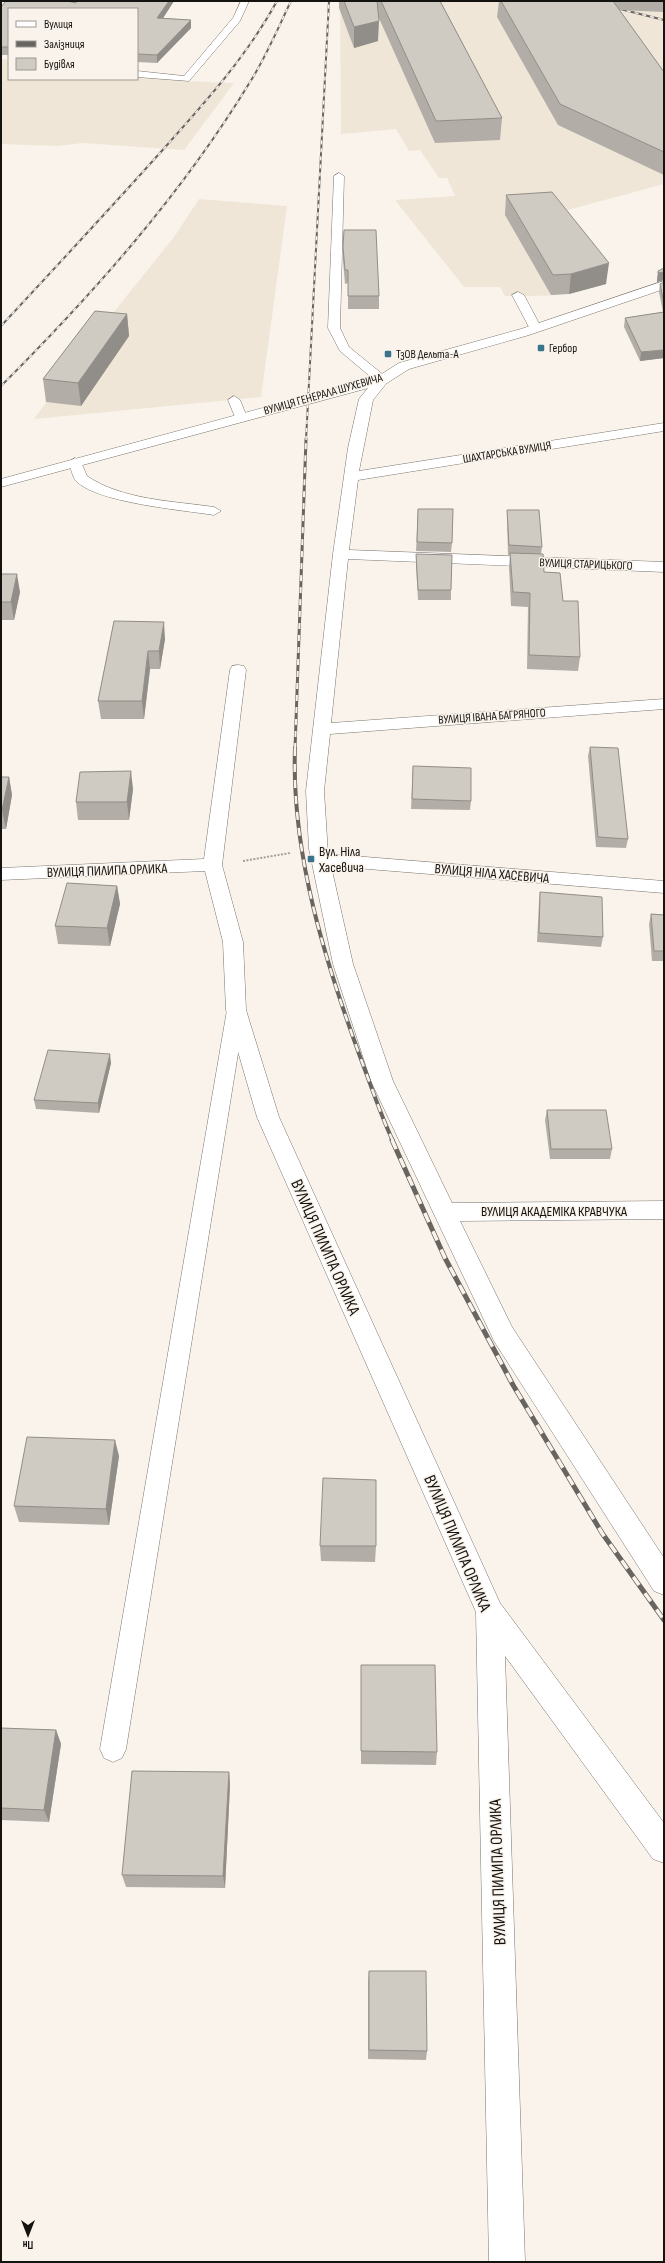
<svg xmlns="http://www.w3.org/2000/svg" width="665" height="2263" font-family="'Sofia Sans Condensed',sans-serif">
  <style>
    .built { fill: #efe6d7 }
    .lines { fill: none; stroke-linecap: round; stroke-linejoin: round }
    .service-casing { stroke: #7a756e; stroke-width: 1 }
    .minor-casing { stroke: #7a756e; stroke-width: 1 }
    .tertiary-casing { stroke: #7a756e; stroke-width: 1 }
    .path { stroke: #a49f99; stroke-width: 2; stroke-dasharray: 2 1.5; stroke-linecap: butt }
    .service { fill: #fff; fill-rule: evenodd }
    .minor { fill: #fff; fill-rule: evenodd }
    .tertiary { fill: #fff; fill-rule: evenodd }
    .rail-far3-casing { stroke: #686460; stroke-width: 2 }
    .rail-far2-casing { stroke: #686460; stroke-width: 3 }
    .rail-far1-casing { stroke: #686460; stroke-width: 4 }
    .rail-casing { stroke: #686460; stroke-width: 5 }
    .rail-far3 { stroke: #f9f3eb; stroke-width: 1.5; stroke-dasharray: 4; stroke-linecap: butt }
    .rail-far2 { stroke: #f9f3eb; stroke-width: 2; stroke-dasharray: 6; stroke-linecap: butt }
    .rail-far1 { stroke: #f9f3eb; stroke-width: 2.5; stroke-dasharray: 8; stroke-linecap: butt }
    .rail { stroke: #f9f3eb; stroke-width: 3.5; stroke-dasharray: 10; stroke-linecap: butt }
    .wall { fill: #b2aea7 }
    .shaded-wall { fill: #918d88 }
    .building { fill: #cfcac2; stroke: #918d88 }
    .poi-dot { fill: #39738c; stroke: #f9f3eb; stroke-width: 1.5 }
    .labels { text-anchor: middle; stroke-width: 3; stroke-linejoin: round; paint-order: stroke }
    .far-poi-label { font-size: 12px; fill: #151310; stroke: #f9f3eb; text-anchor: start }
    .far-street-label { font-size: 12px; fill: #151310; stroke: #f9f3eb }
    .poi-label { font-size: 14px; fill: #151310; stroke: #f9f3eb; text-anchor: start }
    .street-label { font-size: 14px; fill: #151310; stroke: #f9f3eb }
    .near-street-label { font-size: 17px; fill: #151310; stroke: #f9f3eb }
  </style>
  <rect width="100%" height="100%" fill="#f9f3eb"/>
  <path class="built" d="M 340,1 L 664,1 L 664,184 L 553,214 L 607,284 L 558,287 L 562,295 L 529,296 L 505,296 L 500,287 L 464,287 L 395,200 L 455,196 L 447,178 L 439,178 L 420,150 L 409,151 L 396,129 L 341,134 Z
    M 1,59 L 9,60 L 9,79 L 137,79 L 137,77 L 184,81 L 234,83 L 184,150 L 83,143 L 57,146 L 1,144 Z
    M 199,199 L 287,206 L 261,397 L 34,419 L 97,333 L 174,237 Z"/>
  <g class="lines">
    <g class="service-casing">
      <path id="service" d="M 241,1 L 249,1 L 240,21 L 189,81 L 137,77 L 137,71 L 184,76 L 233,18 Z
        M 339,173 L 344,176 L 340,328 L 349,347 L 386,377 L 388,380 L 382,384 L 378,383 L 340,351 L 328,328 L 334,176 Z
        M 518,292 L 524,295 L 542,329 L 540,331 L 532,331 L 530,329 L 512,295 Z
        M 234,396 L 240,400 L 247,417 L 245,420 L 241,421 L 235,417 L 228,400 Z
        M 75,458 L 81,462 L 87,476 C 122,500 173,501 214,507 L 221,511 L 214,515 C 182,510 100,503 77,482 C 72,477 71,468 69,462 Z
        M 236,1003 L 243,1005 L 245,1010 L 126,1749 L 122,1758 L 113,1762 L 104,1758 L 100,1749 L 227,1010 L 229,1005 Z"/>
    </g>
    <g class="minor-casing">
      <path id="minor" d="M 382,376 L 389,380 L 373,400 L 359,471 L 664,423 L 664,431 L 358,480 L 349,550 L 664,562 L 664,572 L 348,559 L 331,723 L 664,699 L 664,709 L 330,734 L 324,791 L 328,854 L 664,881 L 664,893 L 331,866 L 353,964 L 393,1081 L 452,1203 L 664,1201 L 664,1219 L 460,1221 L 512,1327 L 664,1558 L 664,1595 L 654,1591 L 494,1341 L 371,1081 L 333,964 L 309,849 L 306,791 L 333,554 L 348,448 L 359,399 L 377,377 Z
        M 238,665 L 244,666 L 246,670 L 222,865 L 243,942 L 246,1010 L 279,1117 L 500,1603 L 664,1823 L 664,1863 L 653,1859 L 505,1656 L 525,2262 L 489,2262 L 476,1612 L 257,1117 L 226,1010 L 223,942 L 205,871 L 1,880 L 1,868 L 204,859 L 230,670 L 232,666 Z"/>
    </g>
    <g class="tertiary-casing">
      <path id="tertiary" d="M 664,281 L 664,289 L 529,335 L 409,369 L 387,383 L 1,487 L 1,479 L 377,377 L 399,363 L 521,329 Z"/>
    </g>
    <path class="path" d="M 243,861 L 290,853"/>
    <use href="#service" class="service"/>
    <use href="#minor" class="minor"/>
    <use href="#tertiary" class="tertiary"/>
    <g class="rail-far3-casing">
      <path id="rail-far3" d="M 588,1 L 664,20
        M 1,326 C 54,269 107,212 159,154 C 202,106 246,58 277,1
        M 1,386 C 93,294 182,194 250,82 C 266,57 278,28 291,1
        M 306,440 L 329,1"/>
    </g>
    <g class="rail-far2-casing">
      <path id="rail-far2" d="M 295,749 L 306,439"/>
    </g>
    <g class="rail-far1-casing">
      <path id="rail-far1" d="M 295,748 C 291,854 326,964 362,1062 C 372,1088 381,1116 393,1141"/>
    </g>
    <g class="rail-casing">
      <path id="rail" d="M 392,1140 L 445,1258 L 513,1385 L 602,1533 L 664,1620"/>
    </g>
    <use href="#rail-far3" class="rail-far3"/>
    <use href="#rail-far2" class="rail-far2"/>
    <use href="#rail-far1" class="rail-far1"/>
    <use href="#rail" class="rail"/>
  </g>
  <path class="wall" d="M 6,1 L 73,1 L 72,2 L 76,3 L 77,1 L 174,1 L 163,18 L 191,20 L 191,28 L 157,63 L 137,62 L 137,9 L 9,9 L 9,55 L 1,55 L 1,7 Z
    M 339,1 L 440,1 L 502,118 L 500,140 L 435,143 L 378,16 L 378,41 L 354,48 L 339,8 Z
    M 499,1 L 664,1 L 664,12 L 619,10 L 664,72 L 664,175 L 558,125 L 497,17 Z
    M 506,195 L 606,284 L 569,294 L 551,295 L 505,215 Z
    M 343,247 L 379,296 L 379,309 L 348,309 L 348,283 L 345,284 L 343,261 Z
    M 664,268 L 664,280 L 657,282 L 657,279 L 658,271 Z
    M 664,282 L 664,358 L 640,361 L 624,327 L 625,318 L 663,312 L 659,292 L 660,284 Z
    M 127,314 L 129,336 L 81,406 L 46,402 L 43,379 Z
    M 418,509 L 452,543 L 451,552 L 416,551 Z
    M 507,510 L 542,547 L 541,554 L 544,572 L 563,601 L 580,657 L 578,671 L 527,669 L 528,607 L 511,606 L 509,567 L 510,555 L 508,555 L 507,519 Z
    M 416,554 L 451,590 L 451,600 L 418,600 L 416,564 Z
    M 1,574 L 20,592 L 14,620 L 1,620 Z
    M 114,621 L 165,639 L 160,669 L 150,669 L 144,719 L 101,719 L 98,701 Z
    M 590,747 L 628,839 L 626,848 L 596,847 L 588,756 Z
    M 413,766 L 471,801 L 470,810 L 411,809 Z
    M 1,777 L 9,777 L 12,795 L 6,829 L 1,829 Z
    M 133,789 L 129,820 L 78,820 L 76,802 Z
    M 117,886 L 120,904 L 110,946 L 58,944 L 55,926 Z
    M 540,892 L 603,937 L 601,947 L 537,942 L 539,902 Z
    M 651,914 L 664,915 L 664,961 L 652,961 L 649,924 Z
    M 111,1063 L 99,1113 L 36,1109 L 34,1100 Z
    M 547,1110 L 612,1149 L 610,1159 L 550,1159 L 545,1120 Z
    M 119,1456 L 109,1525 L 19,1522 L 14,1506 Z
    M 320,1546 L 376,1546 L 375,1562 L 321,1561 Z
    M 361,1665 L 437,1752 L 436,1765 L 361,1764 Z
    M 1,1728 L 56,1730 L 61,1744 L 49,1822 L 1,1820 Z
    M 229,1772 L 230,1785 L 225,1888 L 126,1887 L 122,1875 Z
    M 369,1971 L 427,2051 L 426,2060 L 368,2059 L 368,1981 Z"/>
  <path class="shaded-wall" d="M 169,1 L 174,1 L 158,26 L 157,18 Z
    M 191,20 L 191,28 L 157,63 L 157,55 Z
    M 379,21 L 378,41 L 354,48 L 354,27 Z
    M 609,263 L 606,284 L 569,294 L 571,274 Z
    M 664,272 L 664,280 L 657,282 L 658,273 Z
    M 127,314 L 129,336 L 81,406 L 78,383 Z
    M 664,350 L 664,358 L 640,361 L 641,352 Z
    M 17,574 L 20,592 L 14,620 L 11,602 Z
    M 164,622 L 165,639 L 160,669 L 159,651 Z
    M 148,651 L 150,669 L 144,719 L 142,701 Z
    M 131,771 L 133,789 L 129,820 L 127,802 Z
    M 9,777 L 12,795 L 6,829 L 2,810 Z
    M 117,886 L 120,904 L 110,946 L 107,928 Z
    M 110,1054 L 111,1063 L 99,1113 L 98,1103 Z
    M 115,1440 L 119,1456 L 109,1525 L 106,1509 Z
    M 56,1730 L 61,1744 L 49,1822 L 44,1810 Z
    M 229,1772 L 230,1785 L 225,1888 L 223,1876 Z"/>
  <path class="building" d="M 6,1 L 67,1 L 76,3 L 77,1 L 169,1 L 157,18 L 191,20 L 157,55 L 137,54 L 137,9 L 9,9 L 9,47 L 1,47 L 1,7 Z
    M 344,1 L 377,1 L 379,21 L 354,27 Z
    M 381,1 L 440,1 L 502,118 L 436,121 Z
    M 501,1 L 613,1 L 664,72 L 664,152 L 560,104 Z
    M 552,192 L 609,263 L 571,274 L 553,275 L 506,195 Z
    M 344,230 L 376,230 L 379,296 L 348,296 L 348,270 L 345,270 L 343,247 Z
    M 664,268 L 664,272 L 658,273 L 658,271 Z
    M 664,282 L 664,303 L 660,284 Z
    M 95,311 L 127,314 L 78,383 L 43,379 Z
    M 664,312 L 664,350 L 641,352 L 625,318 Z
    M 418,509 L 453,509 L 452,543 L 417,542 Z
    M 507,510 L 539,510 L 542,547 L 509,545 Z
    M 510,553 L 543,554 L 544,572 L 560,573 L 563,601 L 578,601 L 580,657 L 529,655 L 530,593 L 513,592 Z
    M 416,554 L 452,555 L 451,590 L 418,590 Z
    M 1,574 L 17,574 L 11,602 L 1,602 Z
    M 114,621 L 164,622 L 159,651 L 148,651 L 142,701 L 98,701 Z
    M 590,747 L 618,748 L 628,839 L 598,837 Z
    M 413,766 L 471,768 L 471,801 L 412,799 Z
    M 131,771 L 127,802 L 76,802 L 80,772 Z
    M 1,777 L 9,777 L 2,810 L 1,810 Z
    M 67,883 L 117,886 L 107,928 L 55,926 Z
    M 540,892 L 602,897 L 603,937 L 539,933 Z
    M 651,914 L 664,915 L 664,951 L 654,951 Z
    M 48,1050 L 110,1054 L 98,1103 L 34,1100 Z
    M 547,1110 L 606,1110 L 612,1149 L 551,1149 Z
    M 27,1437 L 115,1440 L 106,1509 L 14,1506 Z
    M 323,1478 L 376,1480 L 376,1546 L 320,1546 Z
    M 361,1665 L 435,1665 L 437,1752 L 361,1751 Z
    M 1,1728 L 56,1730 L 44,1810 L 1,1808 Z
    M 132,1771 L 229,1772 L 223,1876 L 122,1875 Z
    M 369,1971 L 426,1971 L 427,2051 L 369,2050 Z"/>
  <g class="poi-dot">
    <rect x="537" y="344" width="8" height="8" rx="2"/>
    <rect x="384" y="350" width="8" height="8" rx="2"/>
    <rect x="307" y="855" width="8" height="8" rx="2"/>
  </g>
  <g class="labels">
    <g class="far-poi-label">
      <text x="549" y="352">Гербор</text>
      <text x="396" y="358">ТзОВ Дельта-А</text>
    </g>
    <g class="far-street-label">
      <text transform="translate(323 394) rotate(-16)" y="4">ВУЛИЦЯ ГЕНЕРАЛА ШУХЕВИЧА</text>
      <text transform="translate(507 452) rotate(-9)" y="4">ШАХТАРСЬКА ВУЛИЦЯ</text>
      <text transform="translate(586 564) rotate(2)" y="4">ВУЛИЦЯ СТАРИЦЬКОГО</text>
      <text transform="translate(492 716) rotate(-4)" y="4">ВУЛИЦЯ ІВАНА БАГРЯНОГО</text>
    </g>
    <g class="poi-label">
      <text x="319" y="856">Вул. Ніла<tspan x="319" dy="16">Хасевича</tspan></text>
    </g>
    <g class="street-label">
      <text transform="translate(107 870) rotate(-2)" y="5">ВУЛИЦЯ ПИЛИПА ОРЛИКА</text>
      <text transform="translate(492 873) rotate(5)" y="5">ВУЛИЦЯ НІЛА ХАСЕВИЧА</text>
      <text x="554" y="1216">ВУЛИЦЯ АКАДЕМІКА КРАВЧУКА</text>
    </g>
    <g class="near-street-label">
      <text transform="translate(326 1247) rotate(66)" y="6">ВУЛИЦЯ ПИЛИПА ОРЛИКА</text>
      <text transform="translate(458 1543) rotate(67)" y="6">ВУЛИЦЯ ПИЛИПА ОРЛИКА</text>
      <text transform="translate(497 1872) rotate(-92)" y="6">ВУЛИЦЯ ПИЛИПА ОРЛИКА</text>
    </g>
  </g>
  <rect width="665" height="2263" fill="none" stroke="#151310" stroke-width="4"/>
  <rect x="8" y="8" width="130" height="72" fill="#f9f3eb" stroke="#9e9993"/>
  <rect x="16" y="21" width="20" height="6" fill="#ffffff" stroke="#9e9993"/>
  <text x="44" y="28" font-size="12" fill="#151310">Вулиця</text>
  <rect x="16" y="41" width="20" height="6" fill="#686460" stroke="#9e9993"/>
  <text x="44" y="48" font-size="12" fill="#151310">Залізниця</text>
  <rect x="16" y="58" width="20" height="12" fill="#cfcac2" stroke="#9e9993"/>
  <text x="44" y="68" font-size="12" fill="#151310">Будівля</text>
  <g transform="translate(28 2235) rotate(180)" stroke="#f9f3eb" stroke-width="3" paint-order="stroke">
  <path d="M0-3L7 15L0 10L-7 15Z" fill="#151310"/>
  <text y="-6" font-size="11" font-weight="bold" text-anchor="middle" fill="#151310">Пн</text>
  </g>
</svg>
